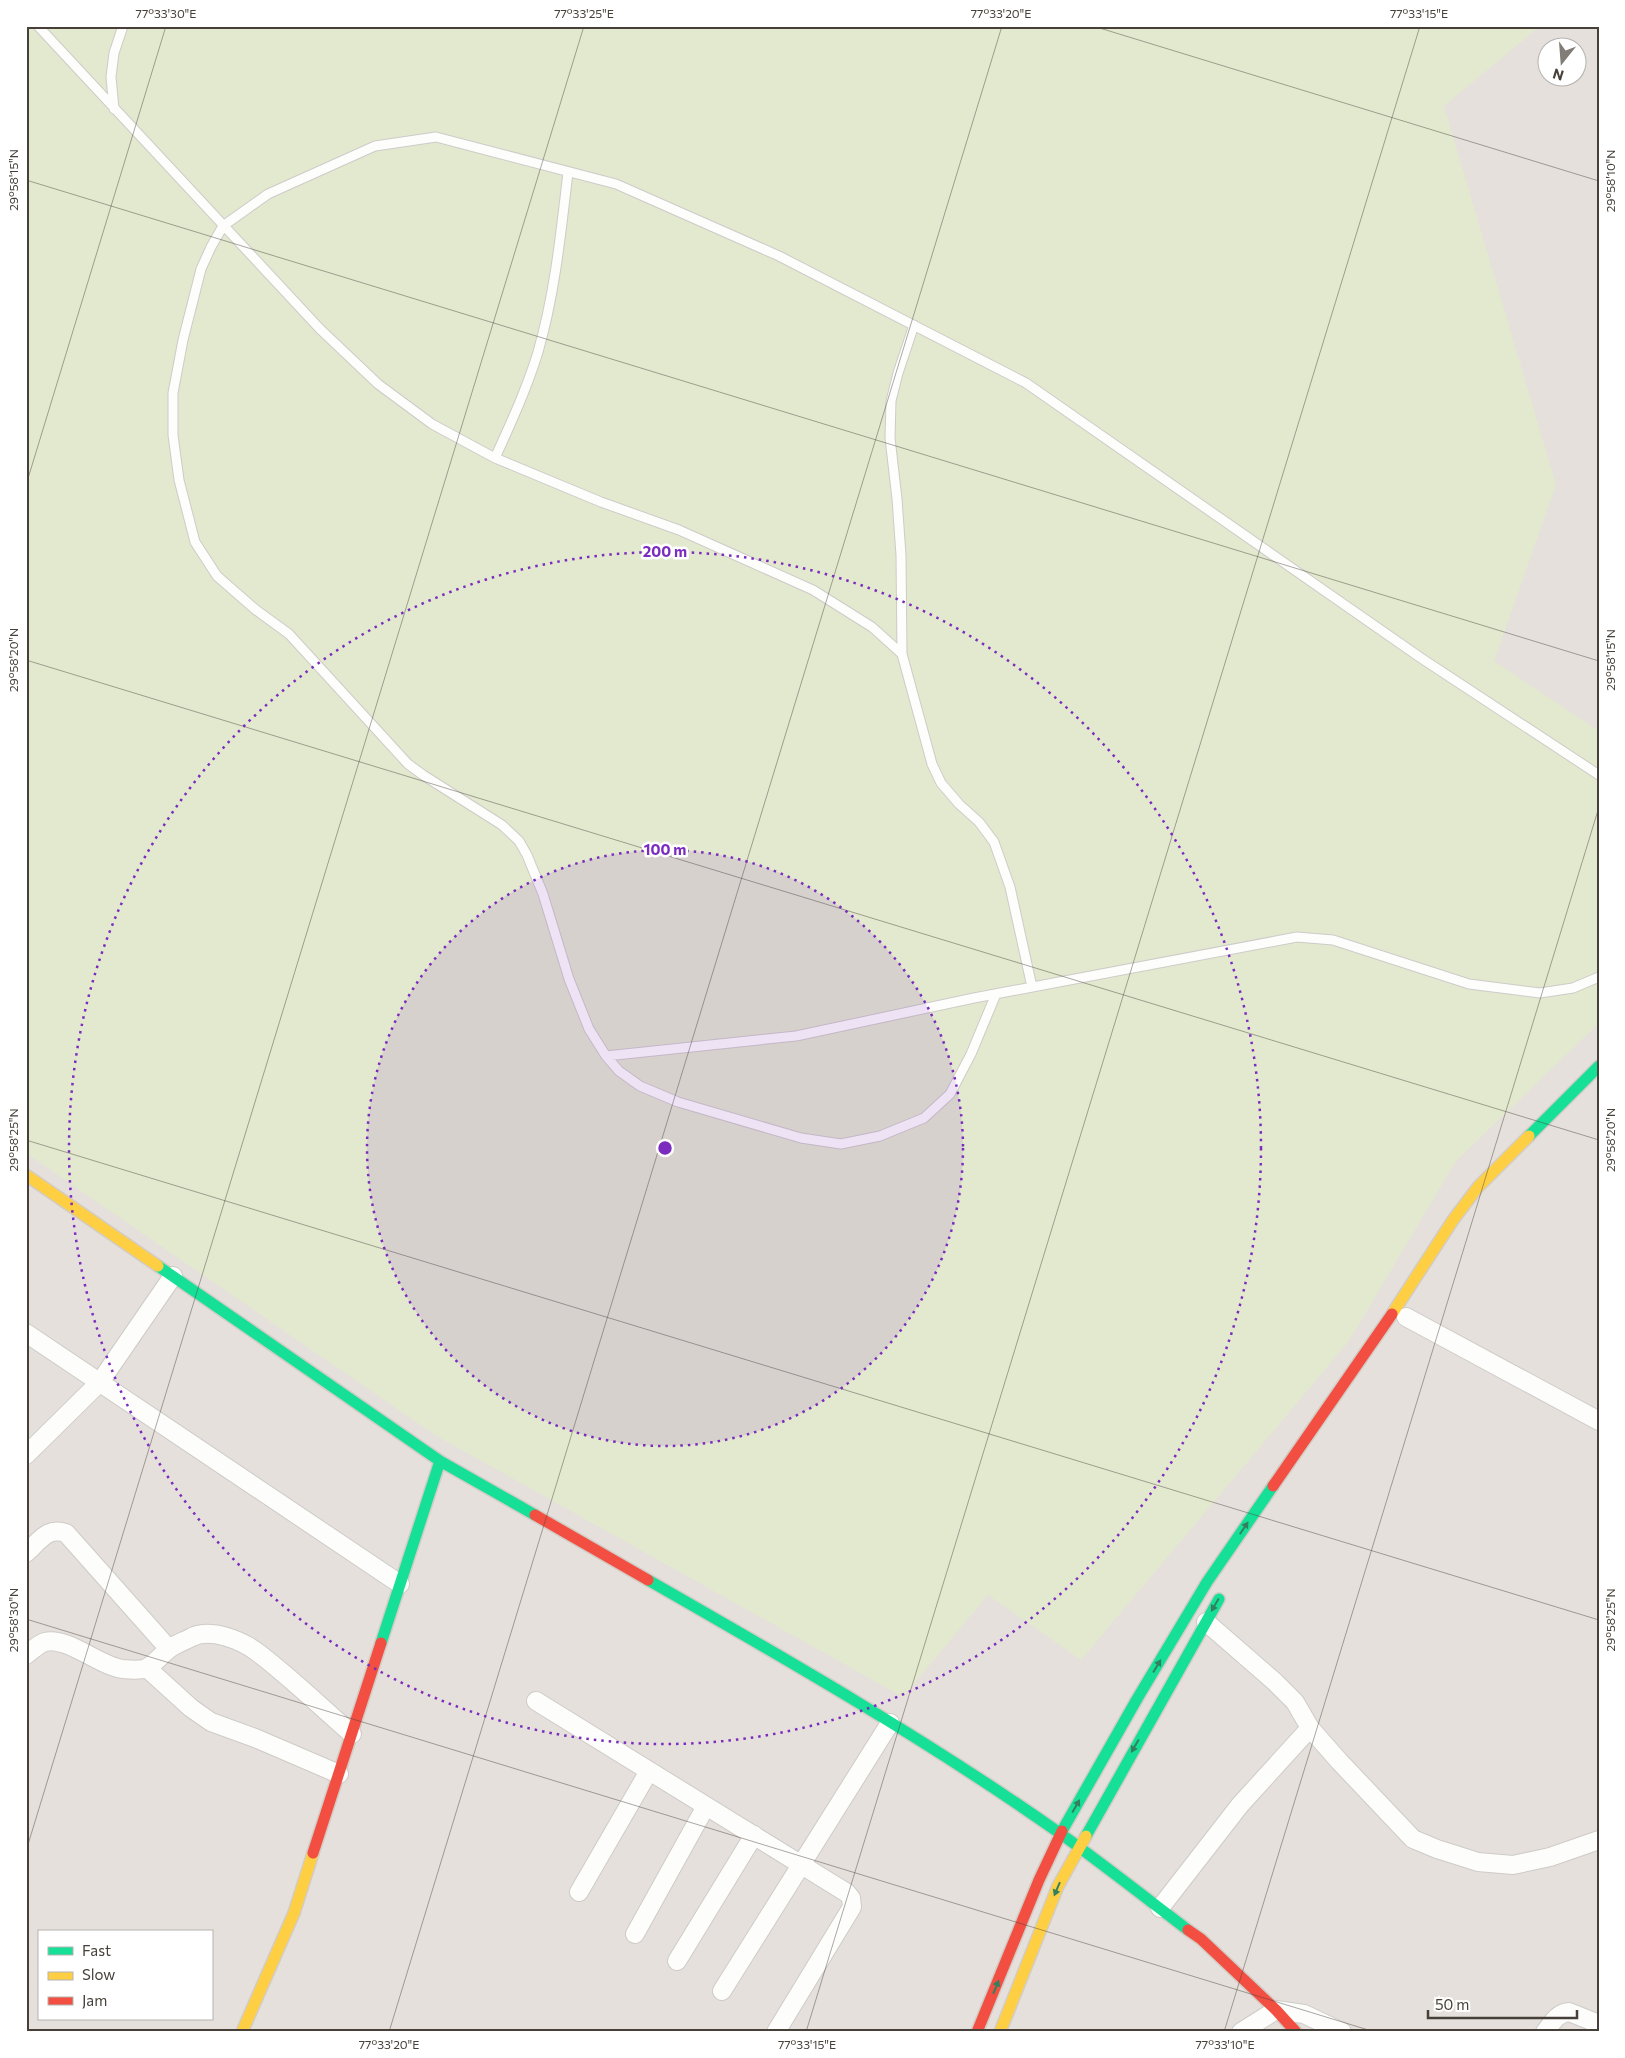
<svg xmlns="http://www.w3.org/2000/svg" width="1625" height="2058" font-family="Commissioner,sans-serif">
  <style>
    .residential { fill: #e5e0db; fill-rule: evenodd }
    .green { fill: #e3e9cf }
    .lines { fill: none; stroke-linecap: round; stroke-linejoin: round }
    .lane-casing { stroke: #cecbc8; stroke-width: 11 }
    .street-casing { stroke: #cecbc8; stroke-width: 20 }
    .fast-casing { stroke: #d2ccc5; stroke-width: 14 }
    .slow-casing { stroke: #d2ccc5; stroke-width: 14 }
    .jam-casing { stroke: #d2ccc5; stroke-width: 14 }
    .lane { stroke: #fdfdfc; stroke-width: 9 }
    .street { stroke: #fdfdfc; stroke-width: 18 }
    .fast { stroke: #16e098; stroke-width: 11 }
    .slow { stroke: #ffcf43; stroke-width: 11 }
    .jam { stroke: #f24e42; stroke-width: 11 }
    .oneway { fill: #33805f }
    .ticks { fill: none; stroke: #474039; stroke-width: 1; stroke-opacity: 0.45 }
    .ring { fill: none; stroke: #7b2cbf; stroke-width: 2.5; stroke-dasharray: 2.5 5 }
    .centre { fill: #7b2cbf; stroke: #fff; stroke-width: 2.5 }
    .ring-label { font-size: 15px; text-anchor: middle; font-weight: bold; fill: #7b2cbf; stroke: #fff; stroke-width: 5; stroke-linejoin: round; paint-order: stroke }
    .neatline { fill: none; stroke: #474039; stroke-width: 2 }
    .ticks-label { font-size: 12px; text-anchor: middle; fill: #474039 }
  </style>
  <rect width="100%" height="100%" fill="#f2efec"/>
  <path class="residential" d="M 26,26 L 1599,26 L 1599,2032 L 26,2032 ZM 1548,48 L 1578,48 L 1578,78 L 1548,78 ZM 39,1932 L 211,1932 L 211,2019 L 39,2019 Z"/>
  <path class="green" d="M 26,26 L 1540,26 L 1444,106 L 1556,485 L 1494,661 L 1599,731 L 1599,1023 L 1456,1161 L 1349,1341 L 1081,1660 L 988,1595 L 903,1697 L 435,1435 L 26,1153 Z"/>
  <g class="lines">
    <g class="lane-casing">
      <path id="lane" d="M 38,26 L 320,329 L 378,384 L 432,424 L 495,458 L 601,502 L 679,530 L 813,590 L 872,627 L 902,654
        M 114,109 L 111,77 L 114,53 L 123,26
        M 914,325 L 898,373 L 891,401 L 890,438 L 897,499 L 901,555 L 902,654 L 932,764 L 941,783 L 959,804 L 979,822 L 994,842 L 1010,887 L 1032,987
        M 495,458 C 511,423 527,388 538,352 C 555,293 561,232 568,172
        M 996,994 L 971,1054 L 950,1094 L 924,1118 L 880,1136 L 841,1144 L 801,1138 L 678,1102 L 640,1086 L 619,1071 L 606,1056 L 589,1029 L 569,979 L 543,894 L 527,855 L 519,841 L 502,825 L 423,775 L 408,764 L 289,634 L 256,610 L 217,576 L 195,542 L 179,480 L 173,435 L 173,393 L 183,340 L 201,269 L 211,247 L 223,226 L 268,194 L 375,146 L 436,137 L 616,184 L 779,256 L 1026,383 L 1421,658 L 1599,775
        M 606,1056 L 796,1036 L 974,998 L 1297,937 L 1333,940 L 1469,984 L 1540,993 L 1573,988 L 1599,977"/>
    </g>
    <g class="street-casing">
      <path id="street" d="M 1406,1317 L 1599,1421
        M 26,1333 L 400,1584
        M 26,1455 L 100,1382 L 173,1276
        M 26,1553 C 40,1541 46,1527 66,1533 L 169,1649
        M 1206,1622 L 1275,1682 L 1295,1702 L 1310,1728 L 1339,1761 L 1413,1839 L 1437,1849 L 1478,1862 L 1513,1865 L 1550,1857 L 1599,1840
        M 26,1655 C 32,1651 38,1644 45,1642 C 67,1636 99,1666 123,1669 C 153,1672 148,1666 169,1649 C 175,1644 185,1641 192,1637 C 211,1628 241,1640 257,1652 C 290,1677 321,1707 352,1734
        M 148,1669 L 191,1708 L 211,1722 L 255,1738 L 339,1774
        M 536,1701 L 847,1893 L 851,1898 L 852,1907 L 776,2032
        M 579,1892 L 649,1771
        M 1160,1908 L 1240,1805 L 1310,1728
        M 635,1934 L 706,1806
        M 677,1961 L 754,1835
        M 722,1991 L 890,1723
        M 1241,2032 L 1276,2010 L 1304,2014 L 1342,2032
        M 1545,2032 C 1552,2023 1557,2013 1569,2012 L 1599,2024"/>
    </g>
    <g class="fast-casing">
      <path id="fast" d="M 1529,1136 L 1599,1066
        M 158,1266 L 440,1461 L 535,1515
        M 648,1580 C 788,1660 929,1741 1061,1834 C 1104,1865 1146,1898 1188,1930
        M 381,1643 L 440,1461
        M 1062,1831 L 1137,1699 L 1207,1582 L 1273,1486
        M 1086,1836 L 1219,1599"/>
    </g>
    <g class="slow-casing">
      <path id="slow" d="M 26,1175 L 158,1266
        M 1392,1314 L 1453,1220 L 1478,1187 L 1529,1136
        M 242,2032 L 294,1913 L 313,1853
        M 1000,2032 L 1058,1886 L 1086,1836"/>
    </g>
    <g class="jam-casing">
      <path id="jam" d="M 1273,1486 L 1392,1314
        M 535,1515 L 648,1580
        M 313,1853 L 381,1643
        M 1188,1930 L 1201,1939 L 1276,2010 L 1296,2032
        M 977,2032 L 1039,1880 L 1062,1831"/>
    </g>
    <use href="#lane" class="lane"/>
    <use href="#street" class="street"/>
    <use href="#fast" class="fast"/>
    <use href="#slow" class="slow"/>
    <use href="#jam" class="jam"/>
  </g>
  <defs><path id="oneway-solid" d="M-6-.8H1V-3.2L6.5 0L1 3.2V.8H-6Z" transform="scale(1.25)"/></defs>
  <g class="oneway">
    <use href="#oneway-solid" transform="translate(1244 1528) rotate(-56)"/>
    <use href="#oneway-solid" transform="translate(1215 1605) rotate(120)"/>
    <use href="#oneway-solid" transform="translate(1157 1666) rotate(-59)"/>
    <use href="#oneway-solid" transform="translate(1135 1746) rotate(120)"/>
    <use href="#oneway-solid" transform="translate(1076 1806) rotate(-60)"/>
    <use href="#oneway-solid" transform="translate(1057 1889) rotate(113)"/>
    <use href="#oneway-solid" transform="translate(996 1987) rotate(-68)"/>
  </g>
  <path class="ticks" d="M 1093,26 L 1599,181M 26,180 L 1599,661M 26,485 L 166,26M 26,660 L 1599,1140M 26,1140 L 1599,1620M 26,1619 L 1375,2032M 26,1851 L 584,26M 389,2032 L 1002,26M 806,2032 L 1420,26M 1224,2032 L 1599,807"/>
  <circle cx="665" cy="1148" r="298" fill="#7b2cbf" fill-opacity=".12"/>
  <g class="ring">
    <circle cx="665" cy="1148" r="298"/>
    <circle cx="665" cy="1148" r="596"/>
  </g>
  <circle cx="665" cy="1148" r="8" class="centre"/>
  <g class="ring-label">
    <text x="665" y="557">200 m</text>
    <text x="665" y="855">100 m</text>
  </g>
  <rect width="1625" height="2058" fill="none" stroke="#ffffff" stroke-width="55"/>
  <rect x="38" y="1930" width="175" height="90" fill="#ffffff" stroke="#b5b3b0"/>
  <rect x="48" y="1947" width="25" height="8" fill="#16e098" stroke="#b5b3b0"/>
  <text x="82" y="1956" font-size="15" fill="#474039">Fast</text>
  <rect x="48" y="1972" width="25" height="8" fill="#ffcf43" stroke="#b5b3b0"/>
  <text x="82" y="1980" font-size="15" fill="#474039">Slow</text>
  <rect x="48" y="1997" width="25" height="8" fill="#f24e42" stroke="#b5b3b0"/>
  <text x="82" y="2006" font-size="15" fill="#474039">Jam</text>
  <g transform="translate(1562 62) rotate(197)"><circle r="24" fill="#ffffff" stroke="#b5b3b0"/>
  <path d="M0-4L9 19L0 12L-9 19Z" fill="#837d78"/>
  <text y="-8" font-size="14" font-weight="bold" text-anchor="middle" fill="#474039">N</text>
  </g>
  <path d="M1428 2010v8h149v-8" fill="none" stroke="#474039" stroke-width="2.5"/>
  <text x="1435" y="2010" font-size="15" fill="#474039" stroke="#ffffff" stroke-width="4" paint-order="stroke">50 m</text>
  <rect x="28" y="28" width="1570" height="2002" class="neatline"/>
  <g class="ticks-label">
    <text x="166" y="18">77°33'30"E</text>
    <text x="584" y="18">77°33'25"E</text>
    <text x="1001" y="18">77°33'20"E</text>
    <text x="1419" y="18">77°33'15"E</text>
    <text transform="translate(14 180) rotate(-90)" y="4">29°58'15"N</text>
    <text transform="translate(1611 181) rotate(-90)" y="4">29°58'10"N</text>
    <text transform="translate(14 660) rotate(-90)" y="4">29°58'20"N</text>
    <text transform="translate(1611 660) rotate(-90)" y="4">29°58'15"N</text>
    <text transform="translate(14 1140) rotate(-90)" y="4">29°58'25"N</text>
    <text transform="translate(1611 1140) rotate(-90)" y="4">29°58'20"N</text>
    <text transform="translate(14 1620) rotate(-90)" y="4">29°58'30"N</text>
    <text transform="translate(1611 1620) rotate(-90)" y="4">29°58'25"N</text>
    <text x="389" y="2049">77°33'20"E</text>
    <text x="807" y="2049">77°33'15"E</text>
    <text x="1225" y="2049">77°33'10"E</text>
  </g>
</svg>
